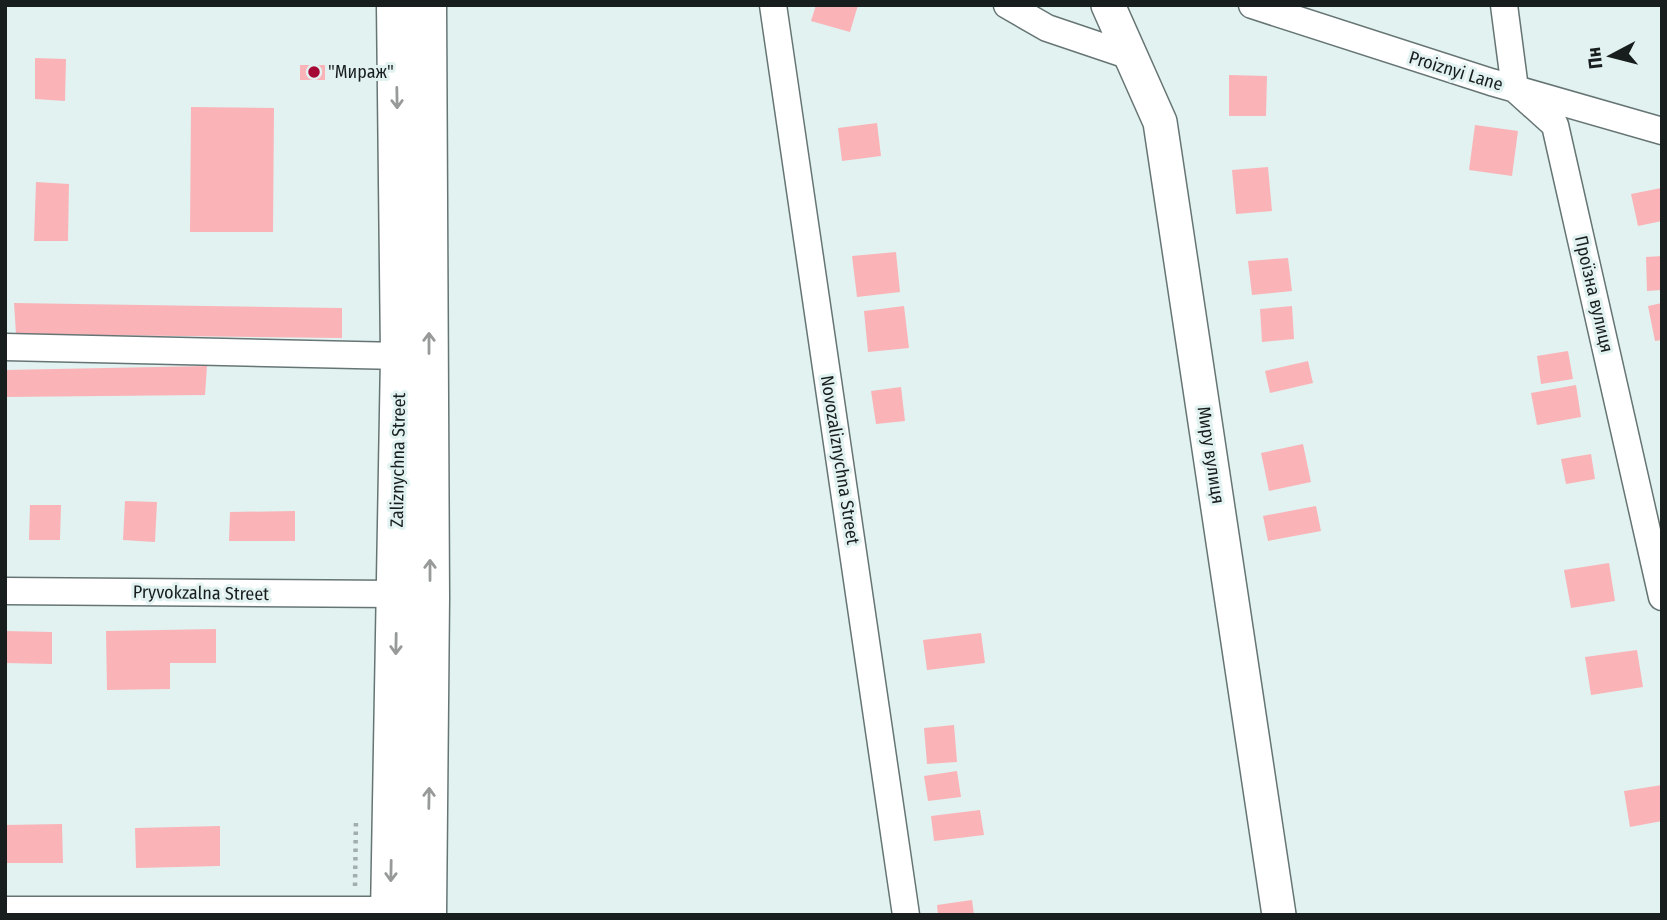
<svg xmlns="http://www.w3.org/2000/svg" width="1667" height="920" font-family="'Fira Sans Condensed',sans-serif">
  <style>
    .building { fill: #fab4b8 }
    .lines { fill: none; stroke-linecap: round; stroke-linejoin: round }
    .minor-casing { stroke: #667574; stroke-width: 29 }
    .tertiary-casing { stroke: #667574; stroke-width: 36 }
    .secondary-casing { stroke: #667574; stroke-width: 41 }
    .path { stroke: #a1aead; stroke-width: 4.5; stroke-dasharray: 3.5 5; stroke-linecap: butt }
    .minor { stroke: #fff; stroke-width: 26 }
    .tertiary { stroke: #fff; stroke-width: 33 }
    .secondary { stroke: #fff; stroke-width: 38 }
    .oneway { stroke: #979a99 }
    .poi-dot { fill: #a50a36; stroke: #e1f2f1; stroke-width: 2.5 }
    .labels { text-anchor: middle; stroke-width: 6; stroke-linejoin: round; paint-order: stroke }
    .street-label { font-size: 18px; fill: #181e1d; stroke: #e1f2f1 }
    .poi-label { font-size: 18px; fill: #181e1d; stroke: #e1f2f1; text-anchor: start }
  </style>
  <rect width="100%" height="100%" fill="#e1f2f1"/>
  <path class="building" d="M 816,5 L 858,5 L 850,32 L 811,21 Z
    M 35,58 L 66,59 L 65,101 L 35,99 Z
    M 300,65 L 325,65 L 325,80 L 300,80 Z
    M 1229,75 L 1267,76 L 1266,116 L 1229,116 Z
    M 191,107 L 274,108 L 273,232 L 190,232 Z
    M 877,123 L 881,156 L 842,161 L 838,128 Z
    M 1475,125 L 1518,131 L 1512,176 L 1469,170 Z
    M 1268,167 L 1272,211 L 1236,214 L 1232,170 Z
    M 36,182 L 69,184 L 68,241 L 34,241 Z
    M 1661,188 L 1662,221 L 1638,226 L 1631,194 Z
    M 896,252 L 900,292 L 857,297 L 852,256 Z
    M 1662,256 L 1662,290 L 1647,291 L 1646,257 Z
    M 1288,258 L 1292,291 L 1252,295 L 1248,261 Z
    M 14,303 L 342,308 L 342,338 L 16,334 Z
    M 1662,303 L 1662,340 L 1655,341 L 1648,306 Z
    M 904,306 L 909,348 L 868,352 L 864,311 Z
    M 1292,306 L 1294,339 L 1262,342 L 1260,309 Z
    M 1568,351 L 1573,379 L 1541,384 L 1537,356 Z
    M 1308,361 L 1313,383 L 1270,393 L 1265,371 Z
    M 207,366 L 205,395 L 5,397 L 5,370 Z
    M 1576,385 L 1581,417 L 1537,425 L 1531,393 Z
    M 901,387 L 905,421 L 876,424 L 871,391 Z
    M 1303,444 L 1311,482 L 1269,491 L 1261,453 Z
    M 1591,454 L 1595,479 L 1566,484 L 1561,459 Z
    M 125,501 L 157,502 L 155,542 L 123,540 Z
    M 30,505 L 61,505 L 60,540 L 29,540 Z
    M 1316,506 L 1321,531 L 1268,541 L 1263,516 Z
    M 295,511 L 295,541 L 229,541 L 230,512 Z
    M 1609,563 L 1615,601 L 1571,608 L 1564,570 Z
    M 216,629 L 216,663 L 170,663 L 170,689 L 107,690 L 106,631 Z
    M 5,631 L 52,632 L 52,664 L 5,663 Z
    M 981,633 L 985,663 L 927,670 L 923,640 Z
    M 1637,650 L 1643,687 L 1591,695 L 1585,657 Z
    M 954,725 L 957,762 L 927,764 L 924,728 Z
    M 957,771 L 961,797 L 928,801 L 924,776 Z
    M 1662,785 L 1662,821 L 1630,827 L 1624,791 Z
    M 980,810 L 984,835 L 934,841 L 931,816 Z
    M 62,824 L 63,863 L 5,863 L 5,825 Z
    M 220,826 L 220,866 L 136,868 L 135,828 Z
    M 972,900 L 974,915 L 938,915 L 937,905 Z"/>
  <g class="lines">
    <g class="minor-casing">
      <path id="minor" d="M 773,5 L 906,915
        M 1007,5 L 1047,28 L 1133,57
        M 1252,5 L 1491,82 L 1662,131
        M 1504,5 L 1515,89 L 1555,125 L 1662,597
        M 5,347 L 400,356
        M 5,591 L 397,594
        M 5,910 L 405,910"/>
    </g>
    <g class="tertiary-casing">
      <path id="tertiary" d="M 1108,5 L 1160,122 L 1279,915"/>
    </g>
    <g class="secondary-casing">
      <path id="secondary" d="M 390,915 L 400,356 L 396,5
        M 427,915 L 430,597 L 427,5"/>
    </g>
    <path class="path" d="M 355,886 L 356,818"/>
    <use href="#minor" class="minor"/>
    <use href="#tertiary" class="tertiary"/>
    <use href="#secondary" class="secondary"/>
  </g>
  <defs><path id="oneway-shaft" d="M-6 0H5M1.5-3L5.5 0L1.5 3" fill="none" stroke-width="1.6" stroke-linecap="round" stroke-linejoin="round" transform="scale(1.75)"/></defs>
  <g class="oneway">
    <use href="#oneway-shaft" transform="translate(397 98) rotate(89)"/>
    <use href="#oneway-shaft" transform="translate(429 343) rotate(-90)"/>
    <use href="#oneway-shaft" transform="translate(430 570) rotate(-90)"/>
    <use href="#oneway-shaft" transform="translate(396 644) rotate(91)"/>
    <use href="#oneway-shaft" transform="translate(429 798) rotate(-89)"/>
    <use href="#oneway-shaft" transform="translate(391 871) rotate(91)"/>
  </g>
  <circle class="poi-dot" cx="314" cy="72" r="7"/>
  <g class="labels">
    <g class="street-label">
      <text transform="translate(1456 71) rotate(17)" y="6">Proiznyi Lane</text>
      <text transform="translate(1594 294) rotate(77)" y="6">Проїзна вулиця</text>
      <text transform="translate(1211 455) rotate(81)" y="6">Миру вулиця</text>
      <text transform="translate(398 460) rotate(-89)" y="6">Zaliznychna Street</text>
      <text transform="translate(840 460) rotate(81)" y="6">Novozaliznychna Street</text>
      <text transform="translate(201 593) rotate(1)" y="6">Pryvokzalna Street</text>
    </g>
    <g class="poi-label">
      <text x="328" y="78">"Мираж"</text>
    </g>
  </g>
  <rect width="1667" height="920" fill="none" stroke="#181e1d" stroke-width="14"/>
  <g transform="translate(1611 56) rotate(263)" stroke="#e1f2f1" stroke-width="5" paint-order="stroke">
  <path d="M0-5L12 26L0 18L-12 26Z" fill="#181e1d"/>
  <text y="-10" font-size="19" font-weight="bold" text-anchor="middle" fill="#181e1d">Пн</text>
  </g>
</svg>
